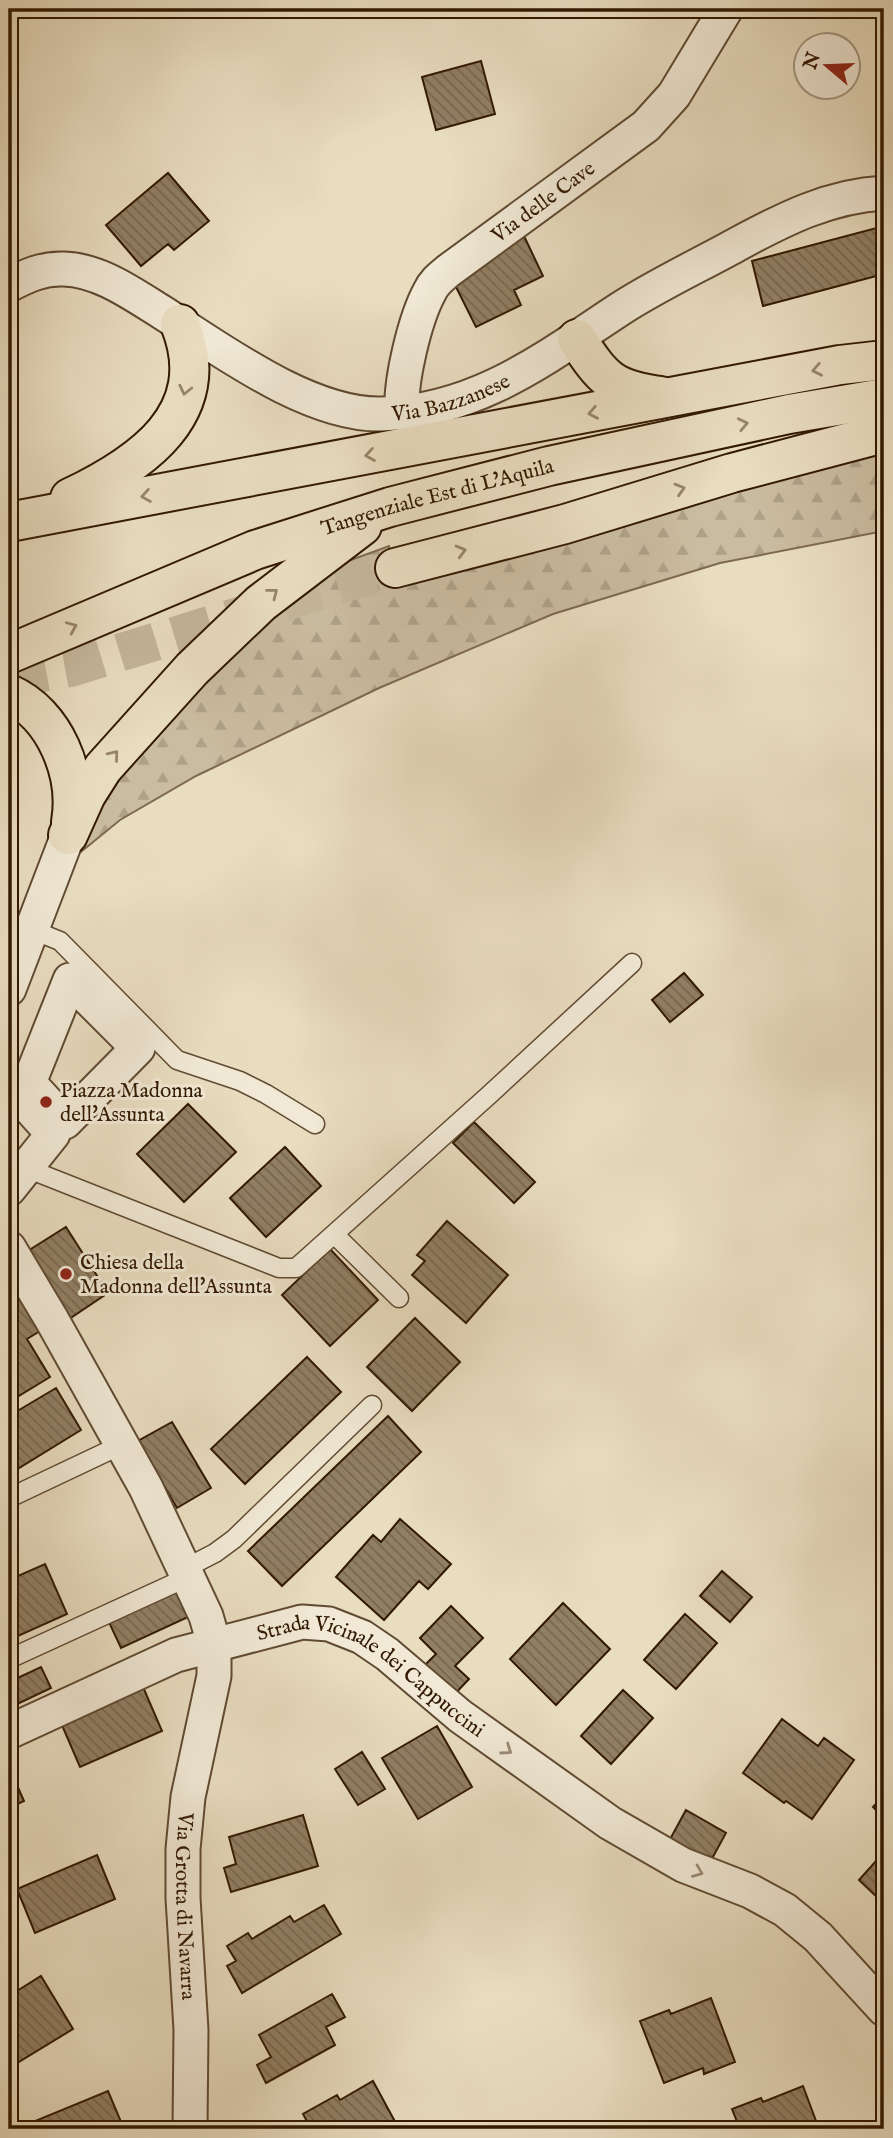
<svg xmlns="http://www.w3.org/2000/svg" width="893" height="2138" font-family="'IM FELL English',serif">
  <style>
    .forest { fill: url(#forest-firs); stroke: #7e6a50; stroke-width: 2 }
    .building { fill: url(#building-back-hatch); stroke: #321901; stroke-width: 2 }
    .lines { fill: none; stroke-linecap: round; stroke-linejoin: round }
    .highway-tunnel { stroke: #c4b69a; stroke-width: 38; stroke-dasharray: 38 19; stroke-linecap: butt }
    .lane-casing { stroke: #604a31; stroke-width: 21 }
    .street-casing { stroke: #604a31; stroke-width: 37 }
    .highway-casing { stroke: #321901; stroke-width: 42 }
    .lane { stroke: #f1e9d6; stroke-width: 18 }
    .street { stroke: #f1e9d6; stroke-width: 33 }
    .highway { stroke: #e9ddc0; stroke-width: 38 }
    .oneway { stroke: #97856a }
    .oneway2 { stroke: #9b8b76 }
    .poi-dot { fill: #8f2418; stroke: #f1e9d6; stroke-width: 2.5 }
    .labels { text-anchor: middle; stroke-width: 6; stroke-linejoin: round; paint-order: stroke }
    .street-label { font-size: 21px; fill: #321901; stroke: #f1e9d6 }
    .poi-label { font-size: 21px; fill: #321901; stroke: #f1e9d6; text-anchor: start }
  </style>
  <defs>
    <pattern id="forest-firs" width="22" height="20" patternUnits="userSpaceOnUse" patternTransform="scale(1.75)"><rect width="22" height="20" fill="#cabca0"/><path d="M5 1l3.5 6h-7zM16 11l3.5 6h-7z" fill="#aea188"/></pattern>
    <pattern id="building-back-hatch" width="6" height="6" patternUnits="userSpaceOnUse" patternTransform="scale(1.75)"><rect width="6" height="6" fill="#917f64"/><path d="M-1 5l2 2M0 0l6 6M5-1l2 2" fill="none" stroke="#776750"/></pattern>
  </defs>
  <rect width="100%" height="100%" fill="#e9ddc0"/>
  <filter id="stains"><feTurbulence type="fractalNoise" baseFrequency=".00286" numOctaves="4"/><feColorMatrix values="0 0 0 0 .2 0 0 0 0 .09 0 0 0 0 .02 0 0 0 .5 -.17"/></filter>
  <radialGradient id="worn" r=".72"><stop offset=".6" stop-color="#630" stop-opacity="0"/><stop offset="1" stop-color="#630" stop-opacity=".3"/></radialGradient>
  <path class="forest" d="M 884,444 L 884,531 L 720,563 L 553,614 L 379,688 L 196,776 L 120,820 L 82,851 L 98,803 L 224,651 L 332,567 L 389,546 L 397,586 C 562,547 723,494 884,444 Z"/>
  <path class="building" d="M 481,61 L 495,114 L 436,130 L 422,77 Z
    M 168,173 L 209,221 L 174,250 L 168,244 L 141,266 L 106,225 Z
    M 884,226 L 884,274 L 763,306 L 752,261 Z
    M 524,236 L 543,276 L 514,290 L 521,305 L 476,327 L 452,279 L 469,263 Z
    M 684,973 L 703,995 L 670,1022 L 652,1000 Z
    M 188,1104 L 236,1152 L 184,1202 L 137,1154 Z
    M 474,1122 L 535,1182 L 514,1203 L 453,1143 Z
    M 285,1147 L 321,1186 L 266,1237 L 230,1198 Z
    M 447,1221 L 508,1275 L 466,1323 L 412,1275 L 425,1261 L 417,1255 Z
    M 66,1227 L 108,1293 L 66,1321 L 23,1254 Z
    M 330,1249 L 378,1300 L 330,1346 L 282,1295 Z
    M 9,1268 L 45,1328 L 27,1339 L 50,1377 L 9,1402 Z
    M 415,1318 L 460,1362 L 412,1411 L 367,1367 Z
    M 307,1357 L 341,1392 L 245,1484 L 211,1449 Z
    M 56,1388 L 81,1430 L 19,1468 L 9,1451 L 9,1416 Z
    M 388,1416 L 421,1452 L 282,1586 L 248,1551 Z
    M 172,1422 L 211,1488 L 177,1508 L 138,1441 Z
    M 400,1519 L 451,1564 L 428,1589 L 419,1581 L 384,1620 L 336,1577 L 373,1535 L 381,1542 Z
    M 45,1564 L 67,1614 L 9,1640 L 9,1580 Z
    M 722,1571 L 752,1597 L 730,1622 L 700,1596 Z
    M 174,1587 L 188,1617 L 121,1648 L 107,1618 Z
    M 563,1603 L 610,1649 L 556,1705 L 510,1659 Z
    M 451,1606 L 483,1638 L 455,1666 L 469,1679 L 452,1697 L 422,1668 L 436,1654 L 420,1638 Z
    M 685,1614 L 717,1643 L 676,1689 L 644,1660 Z
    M 41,1667 L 51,1688 L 9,1708 L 9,1682 Z
    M 140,1680 L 162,1731 L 80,1767 L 58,1716 Z
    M 623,1690 L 653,1718 L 611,1764 L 581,1736 Z
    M 782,1719 L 818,1746 L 824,1738 L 854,1760 L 812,1819 L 786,1801 L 784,1803 L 743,1773 Z
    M 437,1726 L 472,1787 L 418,1819 L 382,1758 Z
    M 362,1752 L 385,1789 L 358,1805 L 335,1769 Z
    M 9,1767 L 24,1801 L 9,1808 Z
    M 884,1795 L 884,1818 L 873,1807 Z
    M 686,1810 L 726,1833 L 709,1864 L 669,1841 Z
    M 303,1815 L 318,1866 L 231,1892 L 224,1868 L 236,1864 L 229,1837 Z
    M 884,1852 L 884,1904 L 859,1880 Z
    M 97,1855 L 115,1899 L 35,1933 L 17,1889 Z
    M 324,1905 L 341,1934 L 242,1993 L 227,1966 L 236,1961 L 227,1946 L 248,1933 L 252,1939 L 290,1916 L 294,1922 Z
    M 41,1976 L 73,2029 L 9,2068 L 9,1996 Z
    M 332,1994 L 345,2017 L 326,2027 L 335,2045 L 266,2083 L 257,2065 L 271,2057 L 259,2035 Z
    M 711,1998 L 735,2062 L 704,2074 L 703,2068 L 664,2083 L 640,2021 L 669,2010 L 671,2014 Z
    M 373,2081 L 399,2129 L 311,2129 L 303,2114 L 337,2095 L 340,2100 Z
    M 803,2086 L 819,2129 L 740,2129 L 732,2109 L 761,2098 L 763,2102 Z
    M 108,2091 L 124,2129 L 24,2129 L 23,2126 Z"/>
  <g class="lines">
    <path class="highway-tunnel" d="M 9,679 L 70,668 L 395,568"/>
    <g class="lane-casing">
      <path id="lane" d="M 30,929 L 60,941 L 177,1060 L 240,1081 L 266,1094 L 315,1124
        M 26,1168 L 279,1268 L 296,1268 L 488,1096 L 632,963
        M 335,1235 L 399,1298
        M 9,1498 L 121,1445
        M 184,1569 L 215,1553 L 234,1539 L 372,1405
        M 9,1659 L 188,1577"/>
    </g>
    <g class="street-casing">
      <g id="street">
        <path id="s1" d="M 9,285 C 26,276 43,268 64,269 C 99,270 131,293 160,311 C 220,349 309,416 382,414 C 477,411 544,359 620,309 C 657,285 698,266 736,245 C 784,219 829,196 884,193"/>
        <path id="s2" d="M 402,412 C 400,381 415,318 430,291 C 434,282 441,277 448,271 L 646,126 L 674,95 L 726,9"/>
        <path d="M 70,980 L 138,1048 L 65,1122 L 29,1083 Z"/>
        <path d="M 9,989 L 68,835"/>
        <path d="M 9,1189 L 53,1134 L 27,1105"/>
        <path id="s3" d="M 9,1248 L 52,1320 L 146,1488 L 206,1616 L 214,1644 L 214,1676 L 188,1797 L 183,1849 L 183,1898 L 191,2030 L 190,2129"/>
        <path id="s4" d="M 9,1732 L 176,1655 L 302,1622 L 329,1624 L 362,1637 L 387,1654 L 460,1716 L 610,1823 L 683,1865 L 750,1891 L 785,1910 L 818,1937 L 884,2009"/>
      </g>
    </g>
    <g class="highway-casing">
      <g id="highway">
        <path d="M 577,339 C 603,379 612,390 661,396"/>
        <path d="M 70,498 C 141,464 216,414 180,324"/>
        <path d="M 9,522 L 840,365 L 884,360"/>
        <path d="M 395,568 L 565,524 L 732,473 L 884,433"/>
        <path id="s5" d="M 9,654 L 255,550 L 390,507 L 549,466 L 789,414 L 884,398"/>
        <path d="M 9,694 C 55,714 79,774 71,822"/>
        <path d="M 68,835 L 86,795 L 103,768 L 192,669 L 261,603 L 362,526"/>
      </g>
    </g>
    <use href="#lane" class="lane"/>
    <use href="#street" class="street"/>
    <use href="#highway" class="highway"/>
  </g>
  <defs><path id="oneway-chevron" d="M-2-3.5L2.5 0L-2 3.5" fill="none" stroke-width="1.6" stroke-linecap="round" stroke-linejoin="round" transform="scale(1.75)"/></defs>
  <g class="oneway">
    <use href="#oneway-chevron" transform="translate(817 370) rotate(169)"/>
    <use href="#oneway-chevron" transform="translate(185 390) rotate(103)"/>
    <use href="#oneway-chevron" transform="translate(593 413) rotate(169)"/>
    <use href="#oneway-chevron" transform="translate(743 424) rotate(-12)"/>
    <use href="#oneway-chevron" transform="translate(370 455) rotate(170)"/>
    <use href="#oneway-chevron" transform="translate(680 489) rotate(-17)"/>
    <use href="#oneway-chevron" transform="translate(146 496) rotate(170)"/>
    <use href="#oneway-chevron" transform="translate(461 551) rotate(-15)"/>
    <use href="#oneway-chevron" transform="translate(273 593) rotate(-38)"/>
    <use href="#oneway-chevron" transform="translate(72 627) rotate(-23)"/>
    <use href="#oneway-chevron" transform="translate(114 755) rotate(-51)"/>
  </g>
  <g class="oneway2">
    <use href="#oneway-chevron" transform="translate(507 1750) rotate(35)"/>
    <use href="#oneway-chevron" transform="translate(698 1872) rotate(22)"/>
  </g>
  <g class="poi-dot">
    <circle cx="46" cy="1102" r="7"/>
    <circle cx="66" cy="1274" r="7"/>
  </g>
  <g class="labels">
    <g class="street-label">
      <text dy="7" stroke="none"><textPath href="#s2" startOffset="270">Via delle Cave</textPath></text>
      <text dy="7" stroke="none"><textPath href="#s1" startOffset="483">Via Bazzanese</textPath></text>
      <text dy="7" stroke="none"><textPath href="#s5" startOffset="457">Tangenziale Est di L'Aquila</textPath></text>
      <text dy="7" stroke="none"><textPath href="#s4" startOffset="399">Strada Vicinale dei Cappuccini</textPath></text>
      <text dy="7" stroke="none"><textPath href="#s3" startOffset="712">Via Grotta di Navarra</textPath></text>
    </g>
    <g class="poi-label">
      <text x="60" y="1097">Piazza Madonna<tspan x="60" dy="24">dell'Assunta</tspan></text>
      <text x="80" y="1269">Chiesa della<tspan x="80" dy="24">Madonna dell'Assunta</tspan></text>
    </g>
  </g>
  <rect width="893" height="2138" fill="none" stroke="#e9ddc0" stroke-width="35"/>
  <rect x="10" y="10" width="872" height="2117" fill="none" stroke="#321901" stroke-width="3.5"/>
  <rect x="18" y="18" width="858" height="2103" fill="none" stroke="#321901" stroke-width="2"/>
  <g transform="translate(827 66) rotate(289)"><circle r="33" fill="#f1e9d6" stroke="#a59681" stroke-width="2"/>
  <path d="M0-5L12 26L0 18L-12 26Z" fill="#8f2418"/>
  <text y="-10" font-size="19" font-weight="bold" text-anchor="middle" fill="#321901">N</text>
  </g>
  <rect width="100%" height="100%" filter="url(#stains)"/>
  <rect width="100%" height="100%" fill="url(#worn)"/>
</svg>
